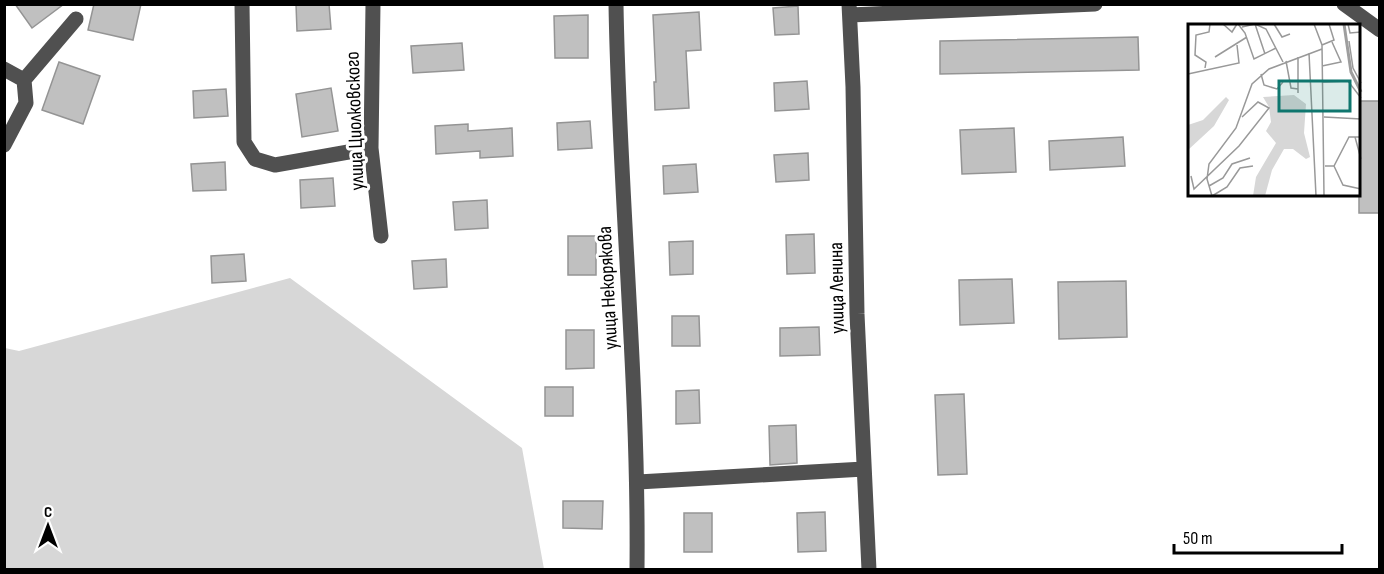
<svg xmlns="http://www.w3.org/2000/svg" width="1384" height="574" font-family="'Sofia Sans Condensed',sans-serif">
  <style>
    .green { fill: #d7d7d7 }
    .building { fill: #c0c0c0; stroke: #949494; stroke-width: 1.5 }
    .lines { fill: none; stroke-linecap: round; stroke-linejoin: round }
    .minor { stroke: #505050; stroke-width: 15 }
    .labels { text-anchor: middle; stroke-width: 6; stroke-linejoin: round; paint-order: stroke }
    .street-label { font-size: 20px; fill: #000; stroke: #fff }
    .inset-river { fill: none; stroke: #9e9e9e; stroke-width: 3 }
    .inset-road { fill: none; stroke: #999; stroke-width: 1.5 }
    .view { fill: #0f766e; fill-opacity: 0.15; stroke: #0f766e; stroke-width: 3 }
    .inset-edge { fill: none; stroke: #000; stroke-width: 3 }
  </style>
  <rect width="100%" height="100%" fill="#fff"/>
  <path class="green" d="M 290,278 L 522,448 L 544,569 L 5,569 L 5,348 L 19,351 Z"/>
  <path class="building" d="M 15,4 L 64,4 L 32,28 Z
    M 94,4 L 141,4 L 133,40 L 88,30 Z
    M 296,4 L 329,4 L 331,29 L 297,31 Z
    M 798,6 L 799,34 L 775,35 L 773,8 Z
    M 699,12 L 701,50 L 686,51 L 689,108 L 655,110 L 654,82 L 656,82 L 653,15 Z
    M 588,15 L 588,58 L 555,58 L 554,16 Z
    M 1138,37 L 1139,70 L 940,74 L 940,41 Z
    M 462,43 L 464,70 L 413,73 L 411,46 Z
    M 59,62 L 100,76 L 83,124 L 42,110 Z
    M 807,81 L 809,109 L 775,111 L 774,83 Z
    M 331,88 L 338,131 L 302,137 L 296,94 Z
    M 226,89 L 228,116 L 194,118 L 193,91 Z
    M 1359,101 L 1380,101 L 1380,213 L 1359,213 Z
    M 590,121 L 592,148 L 558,150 L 557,123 Z
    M 468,124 L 468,131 L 512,128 L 513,156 L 480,158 L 480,151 L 436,154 L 435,126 Z
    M 1014,128 L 1016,172 L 962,174 L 960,130 Z
    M 1123,137 L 1125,166 L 1050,170 L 1049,141 Z
    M 808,153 L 809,180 L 776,182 L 774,155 Z
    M 225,162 L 226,190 L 193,191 L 191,164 Z
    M 696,164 L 698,192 L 664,194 L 663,166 Z
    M 333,178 L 335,206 L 301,208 L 300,180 Z
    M 487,200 L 488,228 L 455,230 L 453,202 Z
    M 814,234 L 815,273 L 787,274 L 786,235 Z
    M 568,236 L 596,236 L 596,275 L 568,275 Z
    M 693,241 L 693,274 L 670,275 L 669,242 Z
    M 244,254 L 246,281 L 212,283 L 211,256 Z
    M 446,259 L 447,287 L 414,289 L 412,261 Z
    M 1012,279 L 1014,323 L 960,325 L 959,280 Z
    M 1126,281 L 1127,337 L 1059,339 L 1058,282 Z
    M 672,316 L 699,316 L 700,346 L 672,346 Z
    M 819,327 L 820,355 L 780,356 L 780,328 Z
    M 566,330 L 594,330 L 594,368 L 566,369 Z
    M 545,387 L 573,387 L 573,416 L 545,416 Z
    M 699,390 L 700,423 L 676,424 L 676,391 Z
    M 964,394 L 967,474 L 938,475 L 935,395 Z
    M 796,425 L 797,463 L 770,465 L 769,426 Z
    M 563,501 L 603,501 L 602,529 L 563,528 Z
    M 825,512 L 826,551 L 798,552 L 797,513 Z
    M 684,513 L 712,513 L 712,552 L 684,552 Z"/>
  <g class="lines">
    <path class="minor" d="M 242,4 L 244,142 L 255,159 L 275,165 L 371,148
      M 373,4 L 371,148 L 381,236
      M 616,4 C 619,193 639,381 637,570
      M 849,4 L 853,87 L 857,314 L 869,570
      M 1344,4 L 1380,30
      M 850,15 L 1095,4
      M 4,69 L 24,80
      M 4,145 L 26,103 L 24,80 L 76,19
      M 638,482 L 864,469"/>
  </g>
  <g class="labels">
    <g class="street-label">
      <text transform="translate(354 121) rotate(-92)" y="7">улица Циолковского</text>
      <text transform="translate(607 288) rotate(-93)" y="7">улица Некорякова</text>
      <text transform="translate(836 288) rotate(-91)" y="7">улица Ленина</text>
    </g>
  </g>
  <g transform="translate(1188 24)">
    <rect width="172" height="172" fill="#fff"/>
    <path d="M 106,71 L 118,80 L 116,109 L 122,133 L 118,135 L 105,125 L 96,125 L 84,146 L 77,172 L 65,172 L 68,153 L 88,119 L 78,107 L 83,98 L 81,83 L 75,73 ZM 38,73 L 41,76 L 26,102 L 0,126 L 0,101 L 15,96 Z" fill="#d7d7d7"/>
    <path class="inset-river" d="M 156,0 L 163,48 L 173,68"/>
    <path class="inset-road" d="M 11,0 L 22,0 L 21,8 L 8,11 L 7,31 L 18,38 L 17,44M 35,0 L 44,8 L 49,0M 50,0 L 57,9 L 66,35 L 88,24M 67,0 L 77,30M 86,0 L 94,13 L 102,10M 126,0 L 134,21 L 136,172M 160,0 L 162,9 L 173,8M 54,3 L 67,0 L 78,5 L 95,38M 161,17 L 165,44 L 173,59M 134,21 L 146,16 L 141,0M 121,29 L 128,172M 27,33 L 59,13M 110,33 L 110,69M 98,37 L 103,64 L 110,65M 134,42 L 153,38 L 144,18M 0,50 L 51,39 L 49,21M 73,50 L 76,61 L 89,65 L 95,58M 135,58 L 160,57 L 173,74M 136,93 L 173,95M 167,113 L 173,135M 137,142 L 146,142 L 161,113 L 173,113M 146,142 L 155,161 L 173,165M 3,152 L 6,165 L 51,122 L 81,84 L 70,78 L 54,93M 21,162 L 35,154 L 44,140 L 62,134M 24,172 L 19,155 L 21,140 L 48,104 L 64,60 L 81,45 L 134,25M 24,172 L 39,163 L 52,144 L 65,142"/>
    <path class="view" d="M 91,57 L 162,57 L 162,87 L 91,87 Z"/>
    <rect width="172" height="172" class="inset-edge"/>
  </g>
  <rect width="1384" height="574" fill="none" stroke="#000000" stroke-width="12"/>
  <g transform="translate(48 526)" stroke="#ffffff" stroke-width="4.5" paint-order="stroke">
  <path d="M0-4.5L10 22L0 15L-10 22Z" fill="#000000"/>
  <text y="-9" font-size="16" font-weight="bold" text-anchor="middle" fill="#000000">С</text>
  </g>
  <path d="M1174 544v9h168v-9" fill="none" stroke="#000000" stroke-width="3"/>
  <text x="1183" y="544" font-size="18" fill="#000000" stroke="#ffffff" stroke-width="4.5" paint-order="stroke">50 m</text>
</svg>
